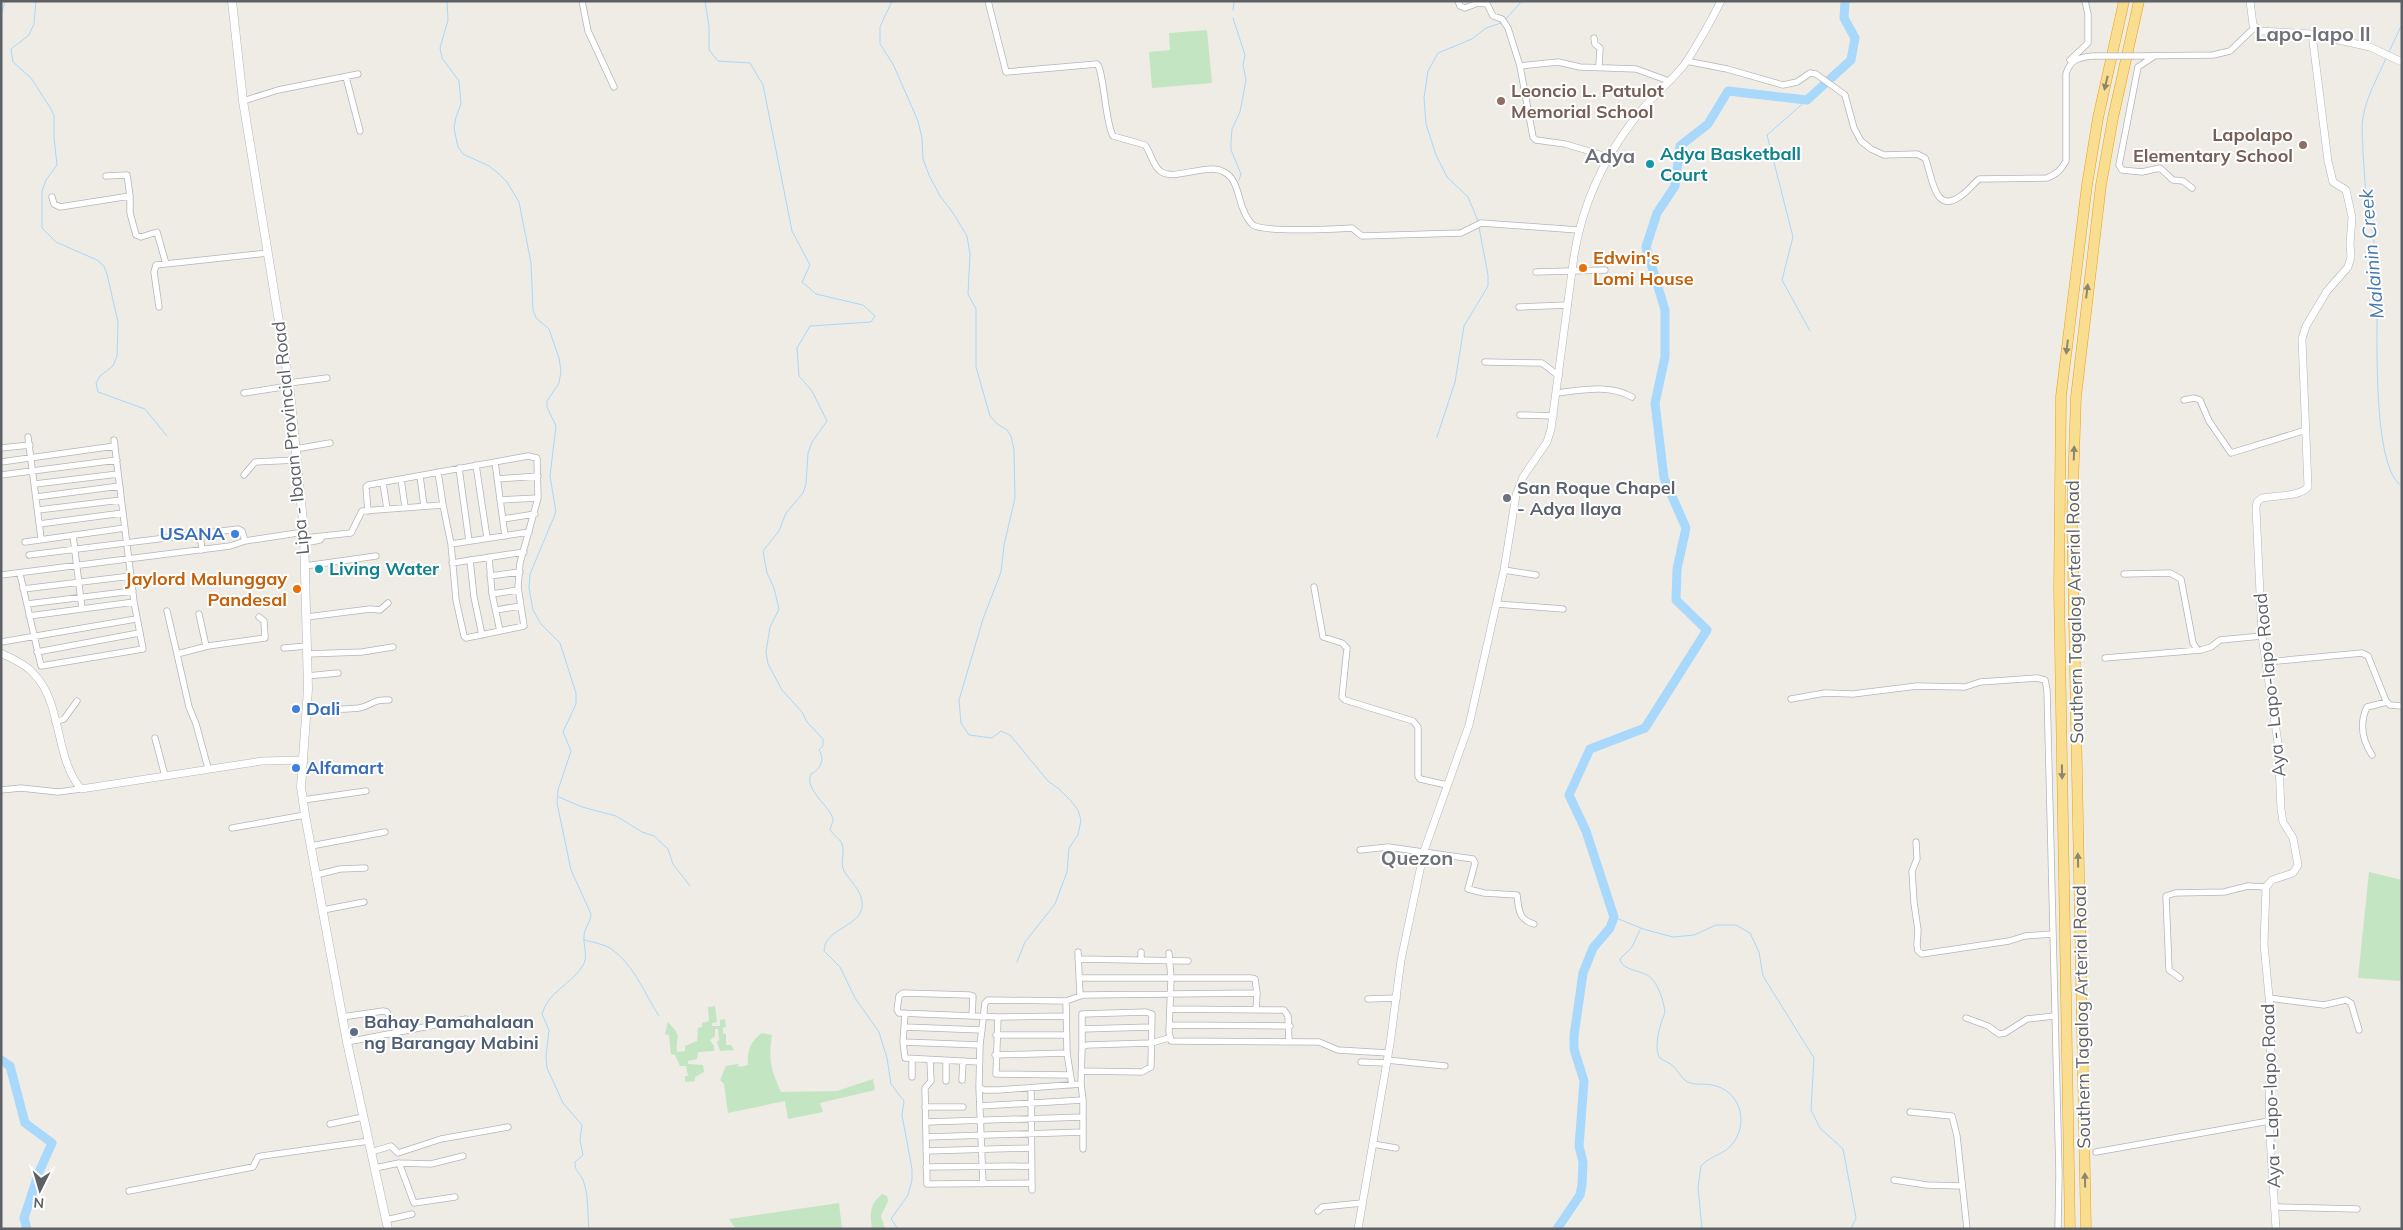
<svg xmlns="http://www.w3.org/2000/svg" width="2403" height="1230" font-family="Mulish,sans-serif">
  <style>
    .green { fill: #c3e5c2 }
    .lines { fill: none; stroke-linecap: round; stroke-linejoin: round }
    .stream { stroke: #a8d8fc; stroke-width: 1 }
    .river { stroke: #a8d8fc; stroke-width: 9 }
    .minor-casing { stroke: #b2b5b9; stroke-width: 7 }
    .tertiary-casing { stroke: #b2b5b9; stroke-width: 8 }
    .secondary-casing { stroke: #b4b7bc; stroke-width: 9 }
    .motorway-casing { stroke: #eaa309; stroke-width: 11 }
    .minor { stroke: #fff; stroke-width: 5.5 }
    .tertiary { stroke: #fff; stroke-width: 7 }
    .secondary { stroke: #fff; stroke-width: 8 }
    .motorway { stroke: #f9de92; stroke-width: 10 }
    .minor-bridge-casing { stroke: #b2b5b9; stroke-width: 7; stroke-linecap: butt }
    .minor-bridge { stroke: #fff; stroke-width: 5.5 }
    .oneway { fill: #8c8672 }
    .education-dot { fill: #8d6e63; stroke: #fff; stroke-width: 2 }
    .culture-dot { fill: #0f9aa8; stroke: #fff; stroke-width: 2 }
    .food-dot { fill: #e8710a; stroke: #fff; stroke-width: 2 }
    .worship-dot { fill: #6b7280; stroke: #fff; stroke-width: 2 }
    .shop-dot { fill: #3f7fe0; stroke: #fff; stroke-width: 2 }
    .service-dot { fill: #5c6f8a; stroke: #fff; stroke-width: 2 }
    .labels { text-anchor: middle; stroke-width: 4; stroke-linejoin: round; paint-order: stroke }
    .education-label { font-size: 18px; font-weight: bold; fill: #785e54; stroke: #fff; text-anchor: start }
    .culture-label { font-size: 18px; font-weight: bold; fill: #0d838f; stroke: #fff; text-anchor: start }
    .food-label { font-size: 18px; font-weight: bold; fill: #c56008; stroke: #fff; text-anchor: start }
    .street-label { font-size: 18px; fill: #5d6065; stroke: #fff }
    .worship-label { font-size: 18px; font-weight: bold; fill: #5b616d; stroke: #fff; text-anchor: start }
    .shop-label { font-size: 18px; font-weight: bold; fill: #366cbe; stroke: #fff; text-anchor: start }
    .service-label { font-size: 18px; font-weight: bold; fill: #4e5e75; stroke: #fff; text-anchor: start }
    .water-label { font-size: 19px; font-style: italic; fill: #4578ae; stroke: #fff }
    .quarter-label { font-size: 20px; font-weight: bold; fill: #6e7277; stroke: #fff }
  </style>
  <rect width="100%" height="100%" fill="#eeece5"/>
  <path class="green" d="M 1207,30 L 1212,83 L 1152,88 L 1149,52 L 1170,50 L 1169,33 Z
    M 2369,872 L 2402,880 L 2402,981 L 2358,978 Z
    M 715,1006 L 717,1022 L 712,1023 L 712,1026 L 720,1026 L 720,1020 L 725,1019 L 726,1027 L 723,1028 L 723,1033 L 726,1034 L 726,1045 L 731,1045 L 734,1050 L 720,1051 L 717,1042 L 719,1040 L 718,1029 L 715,1029 L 715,1036 L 710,1040 L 714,1046 L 714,1051 L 698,1052 L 697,1059 L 688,1061 L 688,1064 L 703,1065 L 704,1072 L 695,1077 L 695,1081 L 685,1082 L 685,1076 L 688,1076 L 686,1066 L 680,1066 L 675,1055 L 671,1054 L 669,1035 L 665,1034 L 668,1022 C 684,1039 675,1033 677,1052 L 685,1051 L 685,1046 L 697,1041 L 698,1028 L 702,1027 L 702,1023 L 709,1021 L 708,1007 Z
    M 762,1033 L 772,1035 C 768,1061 771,1069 781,1092 L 837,1091 L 873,1079 L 875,1090 L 820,1103 L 823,1112 L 788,1119 L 785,1101 L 728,1113 L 724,1084 L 720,1080 L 726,1066 L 738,1064 L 739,1067 L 748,1065 C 747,1052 750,1041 762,1033 Z
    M 882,1194 L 887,1196 L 888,1201 L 881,1216 L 885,1229 L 872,1229 C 870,1213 869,1205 882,1194 Z
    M 839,1203 L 842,1229 L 736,1229 L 729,1219 Z"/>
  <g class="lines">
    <path class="stream" d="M 36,1 L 34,24 L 29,35 L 11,49 L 13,62 L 31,78 L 51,109 L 54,116 L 54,138 L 57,165 L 46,180 L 42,191 L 42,228 L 56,242 L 97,260 L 104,266 L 107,274 L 118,322 L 117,356 L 113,366 L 100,376 L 96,383 L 98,392 L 145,409 L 167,436
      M 447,1 L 448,20 L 440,48 L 442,58 L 459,81 L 461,104 L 456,117 L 454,128 L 458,147 L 463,154 L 489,166 L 498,173 L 507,182 L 519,202 L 531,263 L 533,310 L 536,318 L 549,329 L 559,358 L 561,371 L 559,383 L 547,401 L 547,407 L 556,426 L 550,476 L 556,512 L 530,574 L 529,588 L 533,610 L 541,624 L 560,643 L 576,693 L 576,704 L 563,732 L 571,751 L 558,790 L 557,803 L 571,870 L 591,914 C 591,923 584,928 584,936 C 583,947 589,957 582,967 C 570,985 548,992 542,1014 L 549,1030 L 546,1057 L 547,1068 L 563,1103 L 582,1125 L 580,1140 L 583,1155 L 575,1162 C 574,1170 580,1173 583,1180 C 589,1195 587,1213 589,1229
      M 705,1 L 709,27 L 709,50 L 718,61 L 750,63 L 763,85 L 792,231 L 810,265 L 802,282 L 816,294 L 863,305 L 875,316 L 871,322 L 810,326 L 797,348 L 799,376 L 812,391 L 827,421 L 812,442 L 808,453 L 806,484 L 803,493 L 786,513 L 779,531 L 763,551 L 767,573 L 774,588 L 779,609 L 770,627 L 766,652 L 768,664 L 782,690 L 802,712 L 807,722 L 823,739 L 823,746 L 819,750 C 825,759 821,769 811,774 C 803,790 834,809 833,821 C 832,824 831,827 830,829 C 833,836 839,837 842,844 C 845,853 840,863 844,871 C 850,881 860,889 862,901 C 866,927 824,927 824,951 L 840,967 L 855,998 L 879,1032 L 887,1058 L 891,1084 L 904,1101 L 902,1115 L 912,1169 L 912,1180 L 908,1195 L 891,1219 L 898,1229
      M 892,1 L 880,27 L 880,44 L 893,64 L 918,121 L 922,138 L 923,159 L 929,175 L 940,196 L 953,213 L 967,236 L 970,254 L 968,294 L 976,309 L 976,367 L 990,416 L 996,423 L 1007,430 L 1011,436 L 1014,450 L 1015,498 L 1004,545 L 1001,572 L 983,619 L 959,700 L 961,723 L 969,735 L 992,738 L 1001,731 L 1010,735 L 1048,781 L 1059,789 L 1071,801 L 1078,810 L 1081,820 L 1078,835 L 1069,848 L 1067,872 L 1055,904 L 1025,942 L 1017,962
      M 1233,10 L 1234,1
      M 1,17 L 5,1
      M 1233,18 L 1245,55 L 1243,65 L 1246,80 L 1240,112 L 1232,129 L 1231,142 L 1231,150 L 1241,174 L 1239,180
      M 1505,20 L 1522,1
      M 2389,52 L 2402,24
      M 2386,58 C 2378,77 2366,97 2363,118 C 2361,129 2363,141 2363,152 C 2364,167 2365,182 2366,197 C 2368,212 2372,227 2374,242 C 2375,260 2377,278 2377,295 C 2378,329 2371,469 2402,486
      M 1807,100 L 1767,135 L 1793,237 L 1782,280 L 1810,331
      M 1478,221 L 1468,197 L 1447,177 L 1436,155 L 1426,124 L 1424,98 L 1428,71 L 1438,53 L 1472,39 L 1486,28 L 1501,23
      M 1437,437 L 1455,382 L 1464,326 L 1488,286 L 1488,275 L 1479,227
      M 559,797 L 582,807 L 616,816 L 642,832 L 654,836 L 668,849 L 673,864 L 690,886
      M 1614,917 L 1643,929 L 1673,937 L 1694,935 L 1716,925 L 1736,925 L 1750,933 L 1759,952 L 1763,976 L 1814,1058 L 1811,1110 L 1820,1128 L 1843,1149 L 1856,1218 L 1851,1229
      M 1640,930 L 1632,947 L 1620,959 C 1622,971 1642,970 1650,977 C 1659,985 1664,1002 1665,1013 C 1660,1023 1653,1049 1660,1058 C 1664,1061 1670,1063 1673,1066 C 1678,1071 1681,1077 1686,1081 C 1694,1086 1704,1083 1712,1085 C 1739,1090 1749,1120 1734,1142 C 1724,1156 1712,1154 1701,1166 L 1698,1187 L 1702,1229
      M 584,940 C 592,942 603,944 610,948 C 634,964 644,993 659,1016"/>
    <path class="river" d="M 1,1060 L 10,1066 L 25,1123 L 52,1143 L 39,1172 L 24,1218 L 27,1229
      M 1557,1229 L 1580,1195 L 1582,1185 L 1583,1162 L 1579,1146 L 1584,1081 L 1574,1049 L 1574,1036 L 1583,973 L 1593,948 L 1610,928 L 1614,917 L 1586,831 L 1569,795 L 1590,749 L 1645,728 L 1707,630 L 1676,600 L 1677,569 L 1686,528 L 1664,478 L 1655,403 L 1665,357 L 1665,310 L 1646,247 L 1657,213 L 1675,186 L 1680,146 L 1708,124 L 1728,91 L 1807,100 L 1851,60 L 1855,38 L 1844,18 L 1845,1"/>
    <g class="minor-casing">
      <path id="minor" d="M 582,1 L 588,31 L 614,87
        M 988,1 L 1006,72 L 1097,64 C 1104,71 1105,122 1113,136 L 1145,145 C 1151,153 1152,164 1160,171 C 1174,182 1207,162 1224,172 C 1237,178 1238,197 1243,209 C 1245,214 1248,221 1253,225 C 1267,233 1333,229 1352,228 L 1362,236 L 1461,233 L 1481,223 L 1578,230
        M 1458,1 L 1460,6 L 1465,8 L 1478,3 L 1487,4 L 1493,16 L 1502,19 L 1508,28 L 1520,66 L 1533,137 L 1536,140 L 1565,144 L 1609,157
        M 1594,38 L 1595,44 L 1600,48 L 1599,66
        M 2135,56 L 2213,55 L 2230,51 L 2254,28
        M 2153,57 L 2138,67 L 2119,165 L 2122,170 L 2142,172 L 2160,168 L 2173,180 L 2183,181 L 2192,188
        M 2070,60 L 2088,43 L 2088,14 L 2085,1
        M 1686,61 L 1727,69 L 1783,85 L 1797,82 L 1810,73 L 1816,74 L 1845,95 L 1854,128 L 1861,141 L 1871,149 L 1884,155 L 1917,154 L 1925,158 C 1932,172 1933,218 1962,195 C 1968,191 1973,184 1979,179 L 2047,178 C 2057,174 2061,170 2066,161 L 2066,74 C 2070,59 2080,57 2094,56
        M 1520,66 L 1558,62 L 1580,67 L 1636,69 L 1669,81
        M 346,77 L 360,131
        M 243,101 L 278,90 L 358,74
        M 106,176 L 127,175 L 130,196 L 130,213 L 136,235 L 141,237 L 157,232 L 166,264
        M 52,197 L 54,204 L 60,207 L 130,196
        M 1536,272 L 1605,270
        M 159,307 L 154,272 L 156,265 L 268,253
        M 1519,307 L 1568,305
        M 1485,362 L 1542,363 L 1559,376
        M 289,383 L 327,378
        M 244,393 L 289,386
        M 1557,393 C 1582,390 1609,384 1632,397
        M 2184,400 L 2194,398 L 2200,400 L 2209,421 L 2231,453 L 2306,430
        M 1520,415 L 1554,416
        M 28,437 L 41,538
        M 1,448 L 30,445
        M 295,449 L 330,443
        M 1,462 L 115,446
        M 495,462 L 505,536
        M 476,465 L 487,538
        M 459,468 L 469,541
        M 438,472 L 443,505
        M 1,475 L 117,460
        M 244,475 L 255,462 L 296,460
        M 420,476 L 424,506
        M 401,479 L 405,507
        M 497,479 L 538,476
        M 383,483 L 387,509
        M 35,484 L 118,474
        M 36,497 L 120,486
        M 500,500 L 538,498
        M 38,510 L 121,500
        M 368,511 L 366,487 L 368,485 L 528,456 L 537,458 L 538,498 L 520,563 L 518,587 L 524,626 L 500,631
        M 503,519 L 535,514
        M 39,524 L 123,513
        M 200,534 L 202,550
        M 73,535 L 82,609
        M 304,538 L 351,533 L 362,511 L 443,505 L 451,544 L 456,600 L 464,636 L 466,638 L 500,631 L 492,594 L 489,557
        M 25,542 L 125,528
        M 305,543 L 320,540 L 322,537
        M 451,544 L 529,532
        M 29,555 L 238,529 L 242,531 L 245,541
        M 470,560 L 474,597 L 482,635
        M 452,563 L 524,552
        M 305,566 L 376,556
        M 1504,570 L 1536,575
        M 20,574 L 41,666 L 143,649 L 134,602 L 114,440
        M 2124,574 L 2170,573 L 2181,579 L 2193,643 L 2197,649
        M 1,575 L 230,546 L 245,541 L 304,532
        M 490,576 L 520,572
        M 1314,587 L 1323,637 L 1342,643 L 1347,648 L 1342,697 L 1345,700 L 1413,721 L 1418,727 L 1418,776 L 1420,779 L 1447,785
        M 23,589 L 131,576
        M 492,594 L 518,590
        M 27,604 L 133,591
        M 1497,604 L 1563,609
        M 496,610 L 520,606
        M 167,611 L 177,654
        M 199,614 L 206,646
        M 29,616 L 134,602
        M 307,617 L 370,609 L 380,610 L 388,603
        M 1,642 L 136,619
        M 284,648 L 307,646
        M 37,652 L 139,633
        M 307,654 L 362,652 L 393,647
        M 2105,658 L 2201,650 L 2211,647 L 2220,640 L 2262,636
        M 2266,662 L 2362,653 L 2368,656 L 2386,701 L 2390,705 L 2402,706
        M 307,676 L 338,673
        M 1791,699 L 1825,693 L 1853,694 L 1917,686 L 1965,687 L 1980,682 L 2037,678 L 2045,680 L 2047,690 L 2059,1173 L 2058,1229
        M 306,710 C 323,709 342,710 359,708 C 372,706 372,699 389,700
        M 55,722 L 64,719 L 77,701
        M 155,738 L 165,776
        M 2372,755 C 2363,741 2359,724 2367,707 L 2387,702
        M 208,768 L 196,724 L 189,707 L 177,654 L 208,646 L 265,638 L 264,621 L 259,617
        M 1,790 L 21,788 L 58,792 L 81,789
        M 303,800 L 366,791
        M 232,828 L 305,815
        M 1916,842 L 1917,859 L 1912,871 L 1914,903 L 1918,930 L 1917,945 L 1918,951 L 1922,954 L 2009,941 L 2025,936 L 2052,934
        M 311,846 L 385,832
        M 1360,850 L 1388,847 L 1473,859 L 1475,863 L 1468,889 L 1484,893 L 1517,895 C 1519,910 1518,919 1534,924
        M 316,875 L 340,869 L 365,868
        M 323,910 L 364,902
        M 1078,952 L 1080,996
        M 1169,953 L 1171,979 L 1169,1032 L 1171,1041 L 1319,1042 L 1338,1050 L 1388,1053
        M 1078,959 L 1188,961
        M 1141,960 L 1141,952
        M 1079,978 L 1251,978 L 1255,979 L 1257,993
        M 2180,978 L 2169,970 L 2166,896 L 2175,893 L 2224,892 L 2248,886 L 2266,887
        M 2269,998 L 2324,1005 L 2346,1000 L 2351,1003 L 2359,1030
        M 1368,999 L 1397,998
        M 1066,1001 L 1067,1053 L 1072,1085
        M 1170,1009 L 1284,1010 L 1288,1016 L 1289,1042
        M 905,1013 L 903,1042 L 905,1058 L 979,1062
        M 972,1016 L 973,996 L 970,995 L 903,993 L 899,996 L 897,1010 L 899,1013 L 998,1017 L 1065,1016
        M 342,1017 L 383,1011 L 387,1012 L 391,1019
        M 998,1017 L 996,1074 L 1069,1075
        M 1966,1018 L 1988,1026 L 1999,1034 L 2005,1033 L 2027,1019 L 2054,1016
        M 1170,1025 L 1290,1026
        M 904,1027 L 982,1030
        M 1082,1029 L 1151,1027
        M 996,1035 L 1066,1035
        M 1169,1038 L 1151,1043 L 1087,1045 L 1082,1047 L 1081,1084 L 998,1090 L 984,1090 L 979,1087 L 980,1045 L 985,1003 L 988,1000 L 1066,1001 L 1083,995 L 1257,993 L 1256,1010
        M 347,1042 L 466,1019
        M 903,1042 L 980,1045
        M 1082,1047 L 1082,1014 L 1146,1012 L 1152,1014 L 1151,1067 L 1142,1072 L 1082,1071
        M 995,1055 L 1067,1053
        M 930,1060 L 931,1081 L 925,1088 L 927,1184 L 1032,1183
        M 1387,1060 L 1445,1066
        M 1361,1062 L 1387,1063
        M 912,1077 L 912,1060
        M 962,1080 L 963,1061
        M 946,1081 L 946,1061
        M 1081,1084 L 1083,1100
        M 979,1087 L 983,1184
        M 1031,1088 L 1032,1190
        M 925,1107 L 963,1107
        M 1910,1112 L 1952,1116 L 1957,1136 L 1967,1229
        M 926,1122 L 1083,1117
        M 330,1124 L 363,1117
        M 926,1137 L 1083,1132 L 1083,1100 L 980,1106
        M 1373,1144 L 1396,1148
        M 1083,1149 L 1083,1132
        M 926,1151 L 1031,1148
        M 371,1152 L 391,1146 L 398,1153 L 441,1139 L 508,1127
        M 2096,1152 L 2269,1121
        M 399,1163 L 431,1164 L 463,1156
        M 926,1167 L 1031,1166
        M 375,1168 L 399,1163 L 414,1203 L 455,1197
        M 1894,1180 L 1927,1185 L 1962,1186
        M 129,1191 L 253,1167 L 258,1157 L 262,1156 L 369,1141
        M 2275,1207 L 2357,1209
        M 1318,1211 L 1322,1207 L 1362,1203
        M 386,1220 L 412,1214"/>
    </g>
    <g class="tertiary-casing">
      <path id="tertiary" d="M 2250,1 L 2253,25 L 2260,31 L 2312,34 L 2370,47 L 2402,62
        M 1,653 C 12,659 26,664 34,674 C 63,704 54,757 81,789 L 262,761 L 304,760
        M 1358,1229 L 1390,1044 L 1401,960 L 1424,851 L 1469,725 L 1504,570 L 1516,495 L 1523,477 L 1547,442 L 1551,429 L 1574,256 C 1582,206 1604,158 1635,118 C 1650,97 1672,82 1687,61 C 1699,42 1711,21 1721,1
        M 2276,1229 L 2269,1121 L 2271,1018 L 2264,944 L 2266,887 L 2272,880 L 2293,873 L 2298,865 L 2293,838 L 2283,822 L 2281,809 L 2278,743 L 2262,636 L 2256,508 L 2257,502 L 2262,498 C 2275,495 2300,497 2308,487 L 2302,339 L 2306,326 L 2327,291 L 2348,267 L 2351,257 L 2350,244 L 2352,217 L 2346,190 L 2333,182 L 2328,161 L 2312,34"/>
    </g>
    <g class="secondary-casing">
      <path id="secondary" d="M 232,1 L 243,101 L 289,383 L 304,532 L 308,689 L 301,787 L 305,815 L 347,1042 L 388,1229"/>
    </g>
    <g class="motorway-casing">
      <path id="motorway" d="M 2070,1229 L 2059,589 L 2061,396 L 2087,185 L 2098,118 L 2124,1
        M 2086,1229 L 2072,517 L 2076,397 L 2101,185 L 2113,118 L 2139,1"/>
    </g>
    <use href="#minor" class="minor"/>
    <use href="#tertiary" class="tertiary"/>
    <use href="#secondary" class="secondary"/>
    <use href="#motorway" class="motorway"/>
    <g class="minor-bridge-casing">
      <path id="minor-bridge" d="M 2094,56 L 2135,56"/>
    </g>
    <use href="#minor-bridge" class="minor-bridge"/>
  </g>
  <defs><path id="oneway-solid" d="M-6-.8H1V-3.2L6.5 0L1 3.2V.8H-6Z" transform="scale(1.25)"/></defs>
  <g class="oneway">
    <use href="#oneway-solid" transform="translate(2106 83) rotate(103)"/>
    <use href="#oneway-solid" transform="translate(2087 291) rotate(-83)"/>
    <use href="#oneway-solid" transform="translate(2067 347) rotate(97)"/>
    <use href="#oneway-solid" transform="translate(2074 453) rotate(-88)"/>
    <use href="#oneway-solid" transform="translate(2062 772) rotate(89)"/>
    <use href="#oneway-solid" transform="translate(2078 860) rotate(-91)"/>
    <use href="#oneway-solid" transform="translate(2085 1180) rotate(-91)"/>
  </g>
  <g class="education-dot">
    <circle cx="1501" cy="101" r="5"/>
    <circle cx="2303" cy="145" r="5"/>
  </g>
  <g class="culture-dot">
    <circle cx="1650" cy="164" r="5"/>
    <circle cx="319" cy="569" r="5"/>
  </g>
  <g class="food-dot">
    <circle cx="1583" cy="268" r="5"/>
    <circle cx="297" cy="589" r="5"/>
  </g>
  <circle class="worship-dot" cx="1507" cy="498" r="5"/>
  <g class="shop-dot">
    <circle cx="235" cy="534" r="5"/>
    <circle cx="296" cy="709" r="5"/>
    <circle cx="296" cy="768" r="5"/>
  </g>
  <circle class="service-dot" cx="354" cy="1032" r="5"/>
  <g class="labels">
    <g class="education-label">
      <text x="1511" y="97">Leoncio L. Patulot<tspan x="1511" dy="21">Memorial School</tspan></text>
      <text x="2293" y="141" text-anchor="end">Lapolapo<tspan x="2293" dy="21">Elementary School</tspan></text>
    </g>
    <g class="culture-label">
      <text x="1660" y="160">Adya Basketball<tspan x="1660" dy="21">Court</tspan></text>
      <text x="329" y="575">Living Water</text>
    </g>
    <g class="food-label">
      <text x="1593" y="264">Edwin's<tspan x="1593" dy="21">Lomi House</tspan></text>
      <text x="287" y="585" text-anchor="end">Jaylord Malunggay<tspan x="287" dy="21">Pandesal</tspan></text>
    </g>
    <g class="street-label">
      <text transform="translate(291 438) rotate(-96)" y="6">Lipa - Ibaan Provincial Road</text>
      <text transform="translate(2075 612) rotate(-91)" y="6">Southern Tagalog Arterial Road</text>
      <text transform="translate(2270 685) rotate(-96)" y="6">Aya - Lapo-lapo Road</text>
      <text transform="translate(2082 1017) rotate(-91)" y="6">Southern Tagalog Arterial Road</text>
      <text transform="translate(2271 1096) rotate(-92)" y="6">Aya - Lapo-lapo Road</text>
    </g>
    <g class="worship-label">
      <text x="1517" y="494">San Roque Chapel<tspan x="1517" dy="21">- Adya Ilaya</tspan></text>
    </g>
    <g class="shop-label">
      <text x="225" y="540" text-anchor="end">USANA</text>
      <text x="306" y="715">Dali</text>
      <text x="306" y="774">Alfamart</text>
    </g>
    <g class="service-label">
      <text x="364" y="1028">Bahay Pamahalaan<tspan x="364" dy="21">ng Barangay Mabini</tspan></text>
    </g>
    <g class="water-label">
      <text transform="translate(2371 254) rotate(-95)" y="7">Malainin Creek</text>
    </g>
    <g class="quarter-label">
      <text x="2313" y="41">Lapo-lapo II</text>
      <text x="1610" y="163">Adya</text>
      <text x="1417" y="865">Quezon</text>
    </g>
  </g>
  <rect width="2403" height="1230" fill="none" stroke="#5d6065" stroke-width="5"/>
  <g transform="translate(40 1190) rotate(185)" stroke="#ffffff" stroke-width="4" paint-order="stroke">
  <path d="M0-4L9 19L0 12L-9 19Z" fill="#5d6065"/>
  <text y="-8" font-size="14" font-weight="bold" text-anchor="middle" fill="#5d6065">N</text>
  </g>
</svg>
